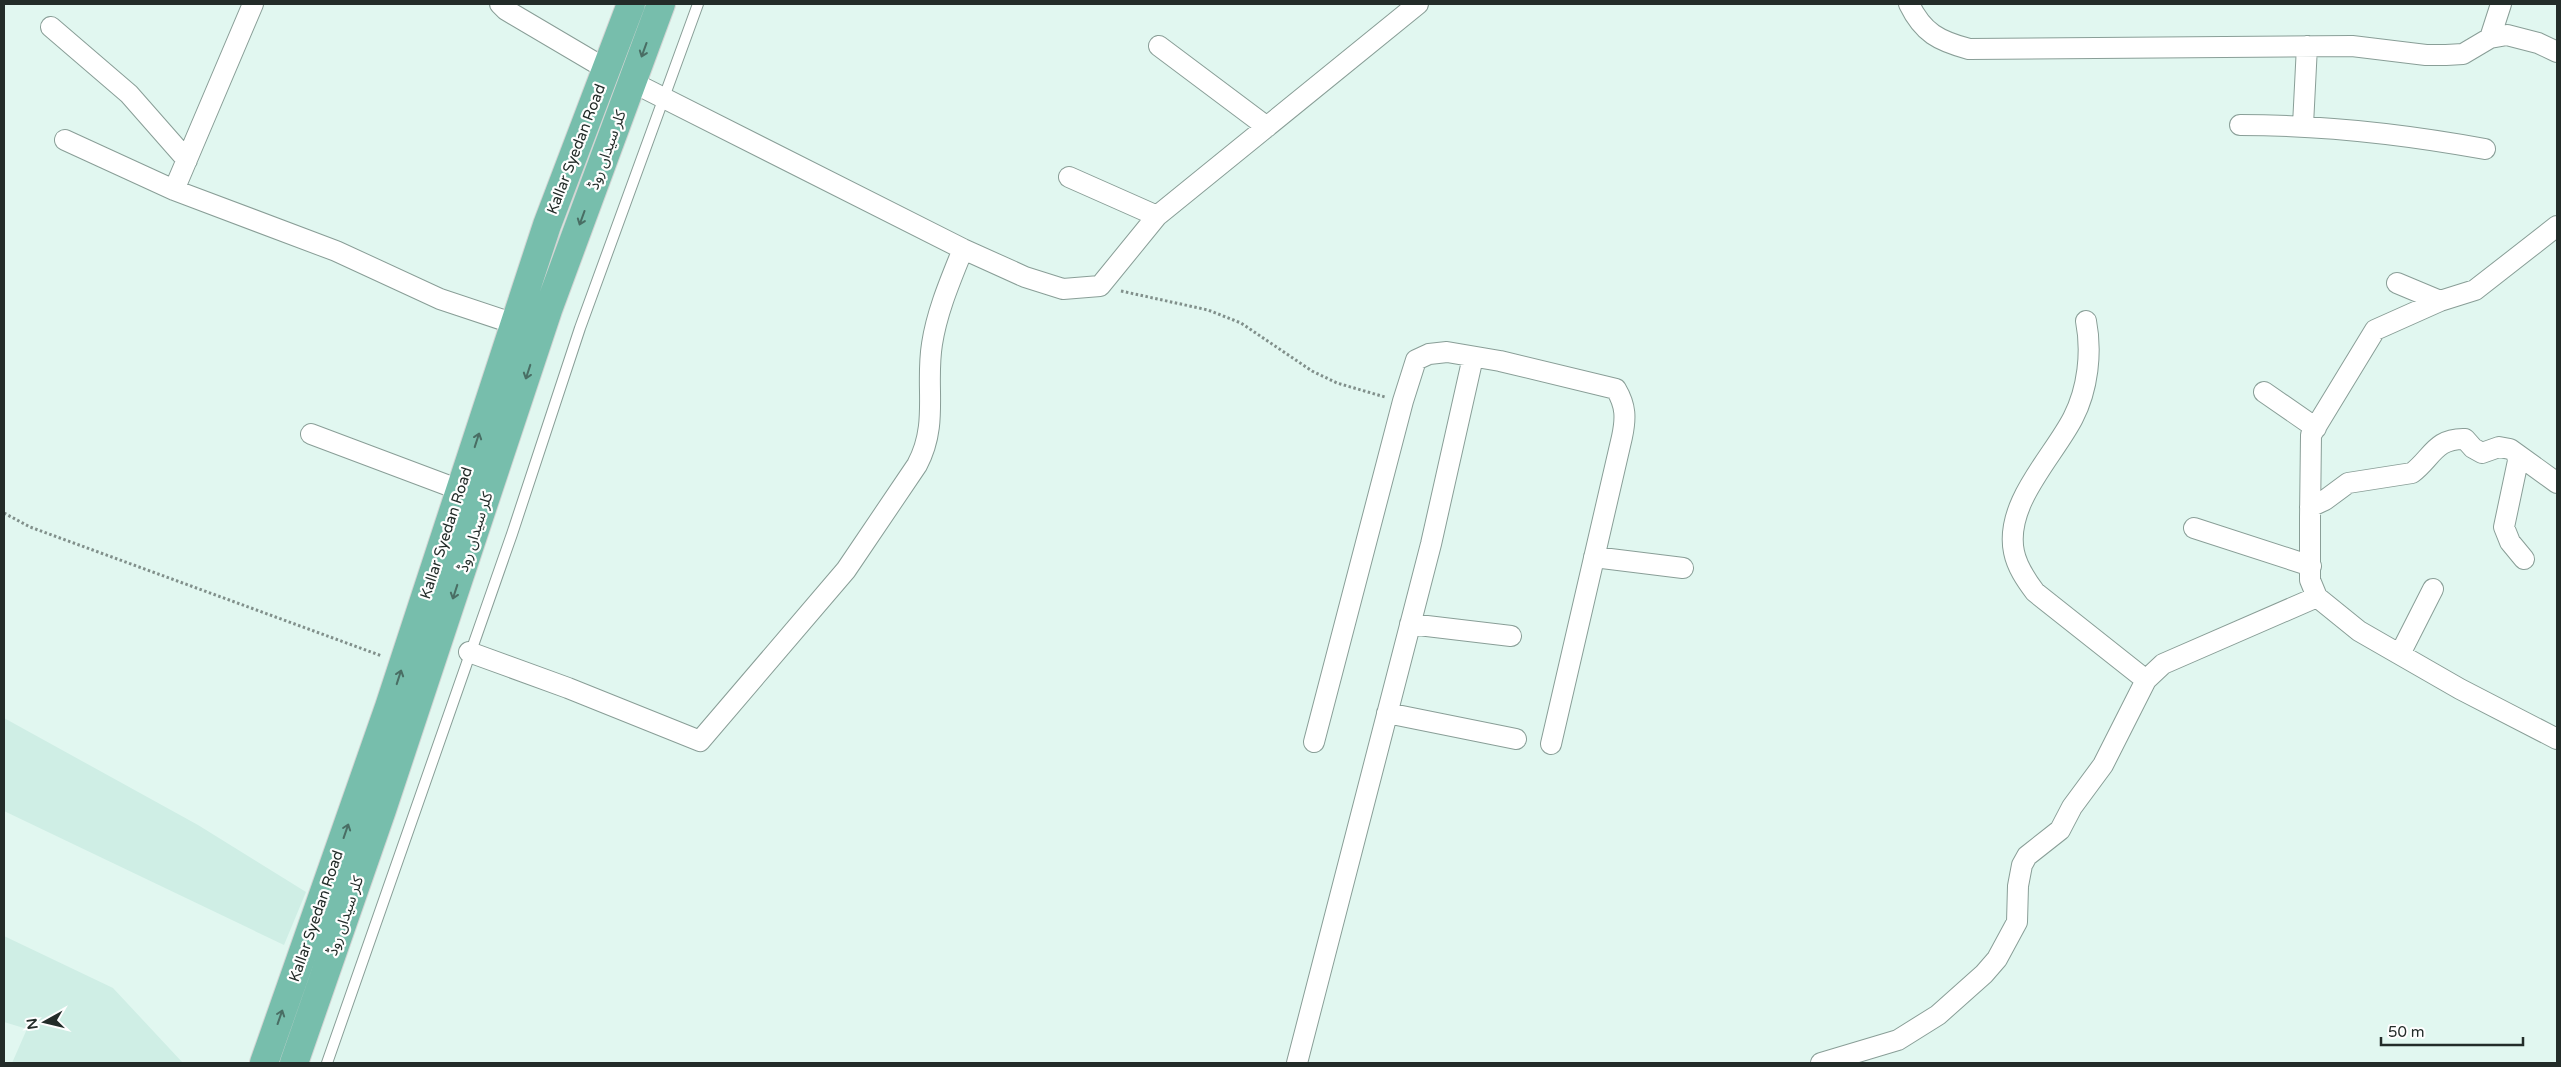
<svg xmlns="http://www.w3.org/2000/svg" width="2561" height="1067" font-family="'Varela Round','Noto Sans Arabic',sans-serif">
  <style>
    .built { fill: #cfeee5 }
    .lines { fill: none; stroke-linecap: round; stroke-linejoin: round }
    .service-casing { stroke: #899e97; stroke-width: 12 }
    .minor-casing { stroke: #899e97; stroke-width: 22 }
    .trunk-casing { stroke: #d3d5d4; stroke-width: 30 }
    .path { stroke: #81908b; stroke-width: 3; stroke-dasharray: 2.5 2.5; stroke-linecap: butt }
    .service { stroke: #fff; stroke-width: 10 }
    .minor { stroke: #fff; stroke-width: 20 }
    .trunk { stroke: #77beac; stroke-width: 28 }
    .oneway { stroke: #496e64 }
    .labels { text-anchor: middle; stroke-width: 4.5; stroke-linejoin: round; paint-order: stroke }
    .street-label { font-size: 15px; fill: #232c29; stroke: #fefefe }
  </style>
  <rect width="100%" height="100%" fill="#e1f7f0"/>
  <path class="built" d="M 4,718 L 198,825 L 306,892 L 284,945 L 4,811 Z
    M 4,936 L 113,988 L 183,1063 L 12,1063 L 27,1029 L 4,1022 Z"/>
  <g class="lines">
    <g class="service-casing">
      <path id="service" d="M 327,1063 L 512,534 L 580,328 L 698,4"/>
    </g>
    <g class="minor-casing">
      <path id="minor" d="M 500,4 L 506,10 L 606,69
        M 1909,4 C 1923,33 1939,41 1969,49 L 2352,46 L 2426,55 L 2446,55 L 2463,54 L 2490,38 L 2507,35 L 2538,43 L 2557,52
        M 51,27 L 129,94 L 187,160
        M 2490,38 L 2501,4
        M 1159,46 L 1267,127
        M 632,82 L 963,249 L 1025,277 L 1063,289 L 1100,286 L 1157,216 L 1418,4
        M 2240,125 C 2323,125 2403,134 2485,149
        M 2303,125 L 2307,46
        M 65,140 L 174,190 L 336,251 L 440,299 L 515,324
        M 1069,177 L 1157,216
        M 174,190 L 253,4
        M 2557,226 L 2475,290 L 2440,301 L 2375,330 L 2311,435 L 2310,518 L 2310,580 L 2317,597 L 2359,631 L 2460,689 L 2557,739
        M 2397,283 L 2440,301
        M 2086,321 C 2092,352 2088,389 2073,418 C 2053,457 2004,504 2014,552 C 2017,567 2026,580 2035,592 L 2146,680
        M 2264,392 L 2316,428
        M 311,434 L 460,490
        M 2519,456 L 2504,527 L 2510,542 L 2524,559
        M 2310,507 L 2325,500 L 2348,483 L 2412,473 C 2432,458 2435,438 2465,439 L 2473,448 L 2482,453 L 2499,447 L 2510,449 L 2557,483
        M 2194,528 L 2311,566
        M 1594,557 L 1683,568
        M 1410,624 L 1511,636
        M 469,652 L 568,688 L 700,741 L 846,570 L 917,465 C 939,424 925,387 932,344 C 937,311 951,279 963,249
        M 2400,654 L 2433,589
        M 1387,713 L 1516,739
        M 1314,742 L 1403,401 L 1416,360 L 1429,354 L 1447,352 L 1500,361 L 1616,389 C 1626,406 1626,418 1622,437 L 1551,744
        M 1297,1063 L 1431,544 L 1473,357
        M 1821,1063 L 1898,1040 L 1938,1015 L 1984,974 L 1997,959 L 2017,922 L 2018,886 L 2022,865 L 2027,856 L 2060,830 L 2072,807 L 2103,765 L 2146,680 L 2163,664 L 2317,597"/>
    </g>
    <g class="trunk-casing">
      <path id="trunk" d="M 264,1063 L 389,707 L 547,225 L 631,4
        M 294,1063 L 382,810 L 548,310 L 661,4"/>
    </g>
    <path class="path" d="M 1121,291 L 1208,310 L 1241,323 L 1312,371 L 1337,383 L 1385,397
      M 4,513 L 30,527 L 382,656"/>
    <use href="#service" class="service"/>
    <use href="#minor" class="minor"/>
    <use href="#trunk" class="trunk"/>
  </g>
  <defs><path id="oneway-shaft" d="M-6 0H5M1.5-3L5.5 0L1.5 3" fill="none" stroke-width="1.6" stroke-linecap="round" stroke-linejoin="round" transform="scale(1.25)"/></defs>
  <g class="oneway">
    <use href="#oneway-shaft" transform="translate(644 50) rotate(110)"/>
    <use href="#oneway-shaft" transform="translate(582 218) rotate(110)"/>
    <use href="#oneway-shaft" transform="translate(528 372) rotate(108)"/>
    <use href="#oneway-shaft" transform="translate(477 440) rotate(-72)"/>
    <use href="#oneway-shaft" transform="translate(455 592) rotate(108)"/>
    <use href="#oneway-shaft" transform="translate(399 677) rotate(-72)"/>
    <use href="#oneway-shaft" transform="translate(346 831) rotate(-71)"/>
    <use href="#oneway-shaft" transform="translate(280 1017) rotate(-71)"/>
  </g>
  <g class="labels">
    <g class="street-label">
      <text transform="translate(576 149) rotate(-69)" y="5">Kallar Syedan Road</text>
      <text transform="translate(607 150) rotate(-70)" y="5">کلر سیداں روڈ</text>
      <text transform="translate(475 532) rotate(-72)" y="5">کلر سیداں روڈ</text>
      <text transform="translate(446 533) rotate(-72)" y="5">Kallar Syedan Road</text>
      <text transform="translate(316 916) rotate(-71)" y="5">Kallar Syedan Road</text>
      <text transform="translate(345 916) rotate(-71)" y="5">کلر سیداں روڈ</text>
    </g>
  </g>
  <rect width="2561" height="1067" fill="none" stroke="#232c29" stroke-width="10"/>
  <g transform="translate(45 1022) rotate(262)" stroke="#fefefe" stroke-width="4" paint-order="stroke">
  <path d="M0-4L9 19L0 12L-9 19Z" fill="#232c29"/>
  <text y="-8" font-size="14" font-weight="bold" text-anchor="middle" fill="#232c29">N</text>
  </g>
  <path d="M2381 1037v8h142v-8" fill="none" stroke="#232c29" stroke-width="2.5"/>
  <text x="2388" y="1037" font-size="15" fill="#232c29" stroke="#fefefe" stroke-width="4" paint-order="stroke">50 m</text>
</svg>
